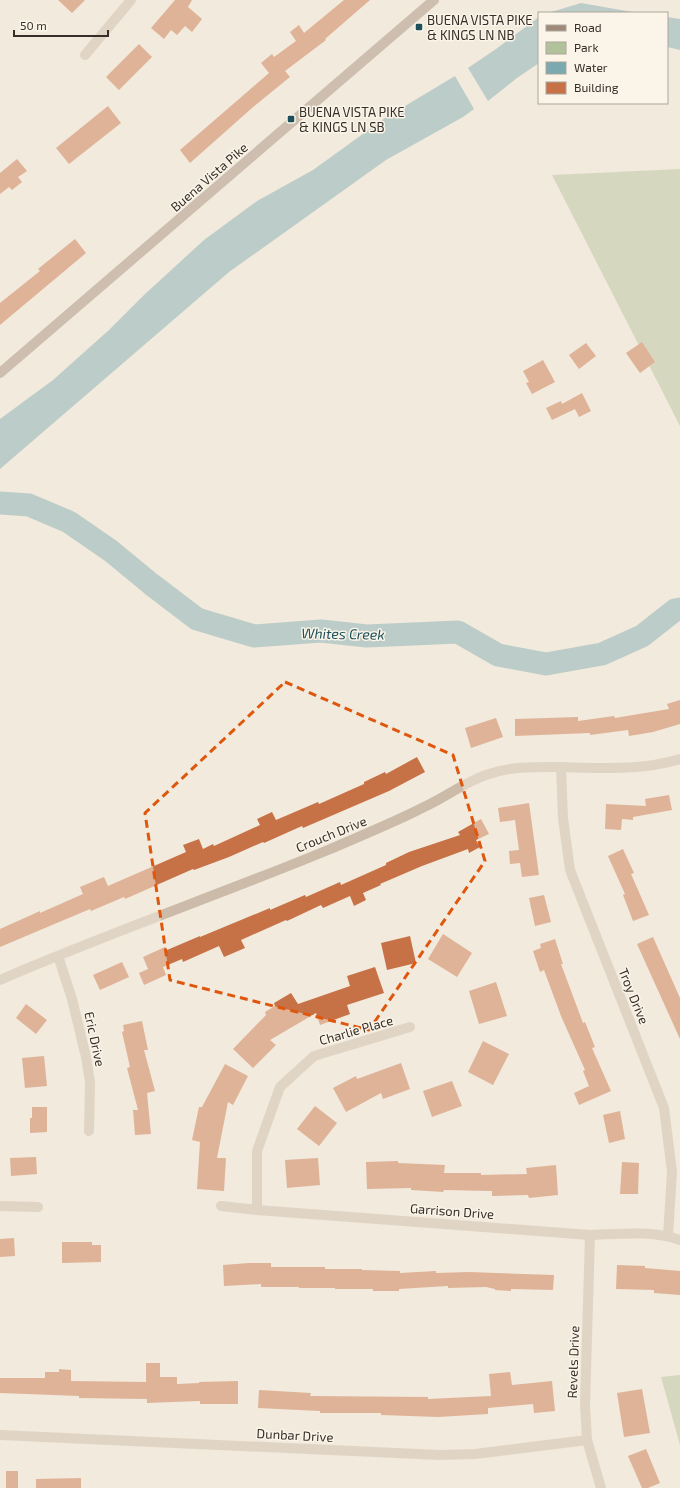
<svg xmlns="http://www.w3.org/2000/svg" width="680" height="1488" font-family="'Exo 2',sans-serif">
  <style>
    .green { fill: #b2c29c }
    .water { fill: #7ba9b0 }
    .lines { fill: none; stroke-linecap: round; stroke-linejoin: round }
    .river { stroke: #7ba9b0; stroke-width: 23 }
    .building { fill: #c77146 }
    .minor { stroke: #cbbba8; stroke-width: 10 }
    .tertiary { stroke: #cbbba8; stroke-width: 10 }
    .secondary { stroke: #9f8a79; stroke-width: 10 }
    .marked { fill: none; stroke: #df570d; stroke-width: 3; stroke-dasharray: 8 5; stroke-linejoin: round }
    .poi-dot { fill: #1d505a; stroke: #faf4e9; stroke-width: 1.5 }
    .labels { text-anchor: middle; stroke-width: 3; stroke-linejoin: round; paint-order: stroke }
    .poi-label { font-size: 13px; fill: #372e28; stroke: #faf4e9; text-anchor: start }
    .street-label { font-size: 13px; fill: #372e28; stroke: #faf4e9 }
    .water-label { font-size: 14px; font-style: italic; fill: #1d505a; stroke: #faf4e9 }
  </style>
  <rect width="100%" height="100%" fill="#f2eadc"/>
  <path class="green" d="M 680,169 L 680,426 L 552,175 Z
    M 680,1375 L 680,1445 L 661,1377 Z"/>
  <path class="water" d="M 581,3 L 638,13 L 548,13 Z
    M 539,17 L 539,63 L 517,78 L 488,101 L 468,68 L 496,49 Z
    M 667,17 L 680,19 L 680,50 L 667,47 Z
    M 455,76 L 474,109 L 463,117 L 386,160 L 229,272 L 0,469 L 0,419 L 53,380 L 109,330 L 144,295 L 204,240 L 257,201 L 313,170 L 385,118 Z"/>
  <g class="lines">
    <path class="river" d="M 0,503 L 29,505 L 69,522 L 111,551 L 151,584 L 197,619 L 254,636 L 321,631 L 367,636 L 458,632 L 498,655 L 546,664 L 602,654 L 642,636 L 675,610 L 680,609"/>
  </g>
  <path class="building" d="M 58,0 L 85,0 L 72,13 Z
    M 175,0 L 192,0 L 188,7 L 202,19 L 192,32 L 185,26 L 177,35 L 171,30 L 164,39 L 151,28 Z
    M 344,0 L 370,0 L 325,39 L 326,40 L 285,71 L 290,77 L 252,108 L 190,163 L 180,150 L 269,73 L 261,63 L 272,54 L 274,57 L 296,41 L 290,32 L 299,25 L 304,33 Z
    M 139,44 L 152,57 L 119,90 L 106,77 Z
    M 108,106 L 121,123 L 69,164 L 56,148 Z
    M 17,159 L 27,171 L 18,177 L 22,182 L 12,190 L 9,187 L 0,194 L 0,173 Z
    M 75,239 L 86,253 L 0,325 L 0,303 L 40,271 L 38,269 Z
    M 642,342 L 655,362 L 640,373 L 626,353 Z
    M 586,343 L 596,356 L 579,369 L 569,355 Z
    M 543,360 L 555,382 L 532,394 L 526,383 L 529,382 L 523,371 Z
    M 582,393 L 591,411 L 579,417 L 575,409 L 552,420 L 546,408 L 561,401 L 562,404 Z
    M 680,700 L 680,724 L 653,732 L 629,736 L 628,730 L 590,735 L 590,733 L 515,736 L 515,719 L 578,717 L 578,721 L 614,716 L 615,718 L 669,709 L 667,704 Z
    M 496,718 L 503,737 L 471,748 L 465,728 Z
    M 417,757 L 425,772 L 389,791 L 303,828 L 302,826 L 264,843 L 263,842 L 229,857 L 194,870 L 193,869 L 125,899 L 124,897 L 91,911 L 90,909 L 0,947 L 0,929 L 40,911 L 40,913 L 83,894 L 80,887 L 104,877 L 108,886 L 186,852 L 183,845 L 199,839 L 203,849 L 213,844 L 214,846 L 260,825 L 257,819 L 272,812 L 276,820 L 318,802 L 319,804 L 364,784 L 364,782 L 385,772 L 386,774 Z
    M 669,795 L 672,810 L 633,817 L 633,820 L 622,819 L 621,830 L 605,829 L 606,804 L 646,806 L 645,799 Z
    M 529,803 L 539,875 L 522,877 L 520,863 L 510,864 L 509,851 L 519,850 L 515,820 L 500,822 L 498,808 Z
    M 481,819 L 489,834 L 476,840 L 480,847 L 469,853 L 468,849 L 422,866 L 380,884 L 381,885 L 363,893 L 366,900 L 354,906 L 350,896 L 323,908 L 321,905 L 287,921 L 286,920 L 241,940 L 245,948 L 224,957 L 219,946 L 183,962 L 182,959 L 163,967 L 166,975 L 144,985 L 139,973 L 148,969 L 143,957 L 165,947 L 167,950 L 200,936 L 200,937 L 270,908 L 270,910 L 305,895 L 306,897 L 340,882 L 341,885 L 386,865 L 386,863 L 409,852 L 460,835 L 458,832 Z
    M 623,849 L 634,873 L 631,874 L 649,915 L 633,921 L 623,895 L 625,894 L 608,856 Z
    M 544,895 L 551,922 L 535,926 L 529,898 Z
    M 443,934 L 472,953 L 457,977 L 428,959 Z
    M 410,936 L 416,963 L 387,970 L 381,943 Z
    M 653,937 L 680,998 L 680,1039 L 637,944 Z
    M 555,939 L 563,964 L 561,964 L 583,1023 L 585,1022 L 595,1047 L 592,1048 L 611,1091 L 579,1105 L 574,1093 L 589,1086 L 583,1071 L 585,1070 L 561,1016 L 544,970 L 540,972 L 533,951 L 541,948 L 540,944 Z
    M 122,962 L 129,977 L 100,990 L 93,975 Z
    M 375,967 L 384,993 L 347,1005 L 350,1014 L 320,1025 L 316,1013 L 270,1040 L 276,1045 L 253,1068 L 233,1049 L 266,1015 L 265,1012 L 275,1006 L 274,1003 L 291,993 L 298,1004 L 350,986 L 347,976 Z
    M 496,982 L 507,1016 L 479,1024 L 469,991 Z
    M 26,1004 L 47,1020 L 36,1034 L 16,1018 Z
    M 142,1021 L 148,1050 L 144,1050 L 155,1091 L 147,1093 L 151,1134 L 135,1135 L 133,1110 L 138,1110 L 127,1068 L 130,1067 L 122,1032 L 124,1031 L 123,1025 Z
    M 483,1041 L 509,1054 L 493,1085 L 468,1072 Z
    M 44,1056 L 47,1086 L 25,1088 L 22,1058 Z
    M 401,1063 L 410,1089 L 383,1099 L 381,1093 L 346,1112 L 333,1088 L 356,1076 L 357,1079 Z
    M 225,1064 L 248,1076 L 233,1105 L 228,1102 L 217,1158 L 226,1158 L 224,1191 L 197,1189 L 200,1142 L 192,1140 L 199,1107 L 202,1107 Z
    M 452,1081 L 462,1106 L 432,1117 L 423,1091 Z
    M 315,1106 L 337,1123 L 319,1146 L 297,1129 Z
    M 32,1107 L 47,1107 L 47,1132 L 30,1133 L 30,1118 L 32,1118 Z
    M 620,1111 L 625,1139 L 609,1143 L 603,1115 Z
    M 36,1157 L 37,1174 L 11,1176 L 10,1158 Z
    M 318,1158 L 320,1185 L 287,1188 L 285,1160 Z
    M 398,1161 L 398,1163 L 445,1165 L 444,1173 L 481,1173 L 481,1175 L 527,1174 L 526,1168 L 556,1165 L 558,1195 L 529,1198 L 528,1195 L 492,1196 L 492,1191 L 444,1190 L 443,1192 L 411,1190 L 411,1188 L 367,1189 L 366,1162 Z
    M 622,1162 L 639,1163 L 638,1194 L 620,1194 Z
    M 14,1238 L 15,1256 L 0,1257 L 0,1239 Z
    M 62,1242 L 92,1242 L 92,1245 L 101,1245 L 101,1262 L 62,1263 Z
    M 249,1263 L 271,1263 L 271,1267 L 325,1267 L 325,1269 L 362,1269 L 362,1270 L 400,1271 L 400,1273 L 436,1271 L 436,1273 L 469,1272 L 554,1275 L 553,1290 L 511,1289 L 511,1291 L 495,1290 L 495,1289 L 486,1287 L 448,1288 L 448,1286 L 399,1289 L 399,1291 L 373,1291 L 373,1289 L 335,1289 L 335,1288 L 299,1288 L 299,1287 L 261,1287 L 261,1284 L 224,1286 L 223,1265 Z
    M 617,1265 L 645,1266 L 645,1268 L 680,1271 L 680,1295 L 654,1293 L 654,1290 L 616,1289 Z
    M 146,1363 L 160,1363 L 160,1377 L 177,1377 L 177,1384 L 199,1383 L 199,1382 L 238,1381 L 238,1404 L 200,1404 L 200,1401 L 147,1403 L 147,1399 L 79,1398 L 79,1396 L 0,1393 L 0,1378 L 45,1378 L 45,1372 L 59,1372 L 59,1369 L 71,1370 L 71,1381 L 146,1382 Z
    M 510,1372 L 512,1385 L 552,1381 L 555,1411 L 534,1413 L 533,1404 L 488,1408 L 488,1414 L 438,1417 L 381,1415 L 381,1413 L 320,1413 L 320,1411 L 258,1408 L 259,1390 L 311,1393 L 310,1396 L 428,1397 L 428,1399 L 491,1396 L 489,1374 Z
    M 642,1389 L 650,1433 L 624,1437 L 617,1393 Z
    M 646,1449 L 660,1483 L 648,1488 L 642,1488 L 628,1456 Z
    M 6,1471 L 18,1471 L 18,1488 L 6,1488 Z
    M 81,1478 L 81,1488 L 36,1488 L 36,1479 Z"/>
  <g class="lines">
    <path class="minor" d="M 85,55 L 131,0
      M 561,767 L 563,818 L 570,870 L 664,1108 L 672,1172 L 668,1236
      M 58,956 L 72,999 L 86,1057 L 90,1082 L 89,1131
      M 0,980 C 108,933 219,895 328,850 C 360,836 393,823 424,807 C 446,797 466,781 489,774 C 511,766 537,767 561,767 C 600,768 642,771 680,759
      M 0,1206 L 38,1207
      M 221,1206 L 257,1210 L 590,1235 C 620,1234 652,1230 680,1240
      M 257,1210 L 257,1151 L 280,1087 L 314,1056 L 410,1027
      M 0,1435 L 440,1455 L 475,1454 L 587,1440"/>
    <path class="tertiary" d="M 590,1235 L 585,1405 L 587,1440 L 601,1488"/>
    <path class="secondary" d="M 0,373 L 434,0"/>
  </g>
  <path d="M0 0H680V1488H0ZM 285,682 L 453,755 L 485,861 L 369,1030 L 170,980 L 145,813 Z" fill="#f2eadc" fill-opacity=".55" fill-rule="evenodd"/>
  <path class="marked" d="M 285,682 L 453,755 L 485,861 L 369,1030 L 170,980 L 145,813 Z"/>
  <g class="poi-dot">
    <rect x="415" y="23" width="8" height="8" rx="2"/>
    <rect x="287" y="115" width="8" height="8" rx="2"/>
  </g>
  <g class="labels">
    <g class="poi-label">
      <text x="427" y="25">BUENA VISTA PIKE<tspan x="427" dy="15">&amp; KINGS LN NB</tspan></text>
      <text x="299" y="117">BUENA VISTA PIKE<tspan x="299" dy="15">&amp; KINGS LN SB</tspan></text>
    </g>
    <g class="street-label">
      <text transform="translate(209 177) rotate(-41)" y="5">Buena Vista Pike</text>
      <text transform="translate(331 834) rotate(-22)" y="5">Crouch Drive</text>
      <text transform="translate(634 996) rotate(68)" y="5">Troy Drive</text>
      <text transform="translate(356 1030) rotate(-16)" y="5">Charlie Place</text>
      <text transform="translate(95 1039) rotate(78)" y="5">Eric Drive</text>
      <text transform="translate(452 1211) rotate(4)" y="5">Garrison Drive</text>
      <text transform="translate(573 1362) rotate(-88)" y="5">Revels Drive</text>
      <text transform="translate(295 1435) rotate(3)" y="5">Dunbar Drive</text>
    </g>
    <g class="water-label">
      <text transform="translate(343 634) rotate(1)" y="5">Whites Creek</text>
    </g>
  </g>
  <rect x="538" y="12" width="130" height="92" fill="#faf4e9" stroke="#aca59c"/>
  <rect x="546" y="25" width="20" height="6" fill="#9f8a79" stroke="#aca59c"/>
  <text x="574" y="32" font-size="12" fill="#372e28">Road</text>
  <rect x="546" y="42" width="20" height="12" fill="#b2c29c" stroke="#aca59c"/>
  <text x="574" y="52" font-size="12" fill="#372e28">Park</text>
  <rect x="546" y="62" width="20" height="12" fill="#7ba9b0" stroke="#aca59c"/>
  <text x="574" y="72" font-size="12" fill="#372e28">Water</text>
  <rect x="546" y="82" width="20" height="12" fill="#c77146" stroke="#aca59c"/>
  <text x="574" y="92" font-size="12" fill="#372e28">Building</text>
  <path d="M14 30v6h94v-6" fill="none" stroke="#372e28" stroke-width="2"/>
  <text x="20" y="30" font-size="12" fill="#372e28" stroke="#faf4e9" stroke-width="3" paint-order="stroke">50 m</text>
</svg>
